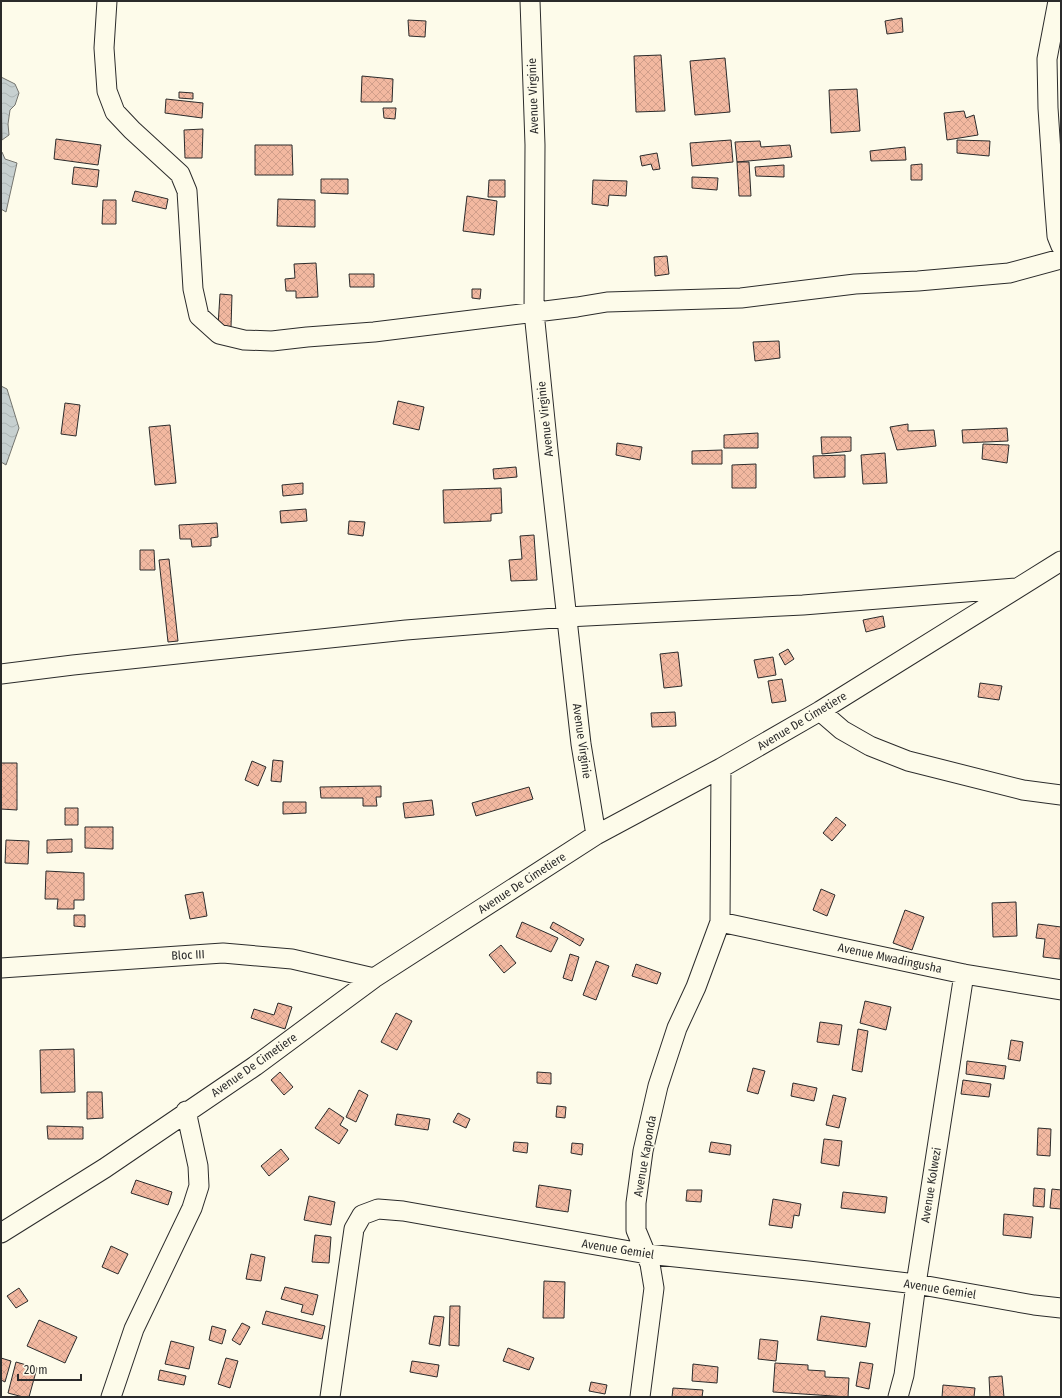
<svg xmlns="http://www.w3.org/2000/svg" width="1062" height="1398" font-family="'Fira Sans Condensed',sans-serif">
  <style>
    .water { fill: url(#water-waves); stroke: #74746e }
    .building { fill: url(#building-cross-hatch); stroke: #2b2b2b }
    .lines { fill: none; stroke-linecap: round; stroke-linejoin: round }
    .minor-casing { stroke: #2b2b2b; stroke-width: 21 }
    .minor { stroke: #fdfbea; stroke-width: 19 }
    .labels { text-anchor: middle; stroke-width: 3; stroke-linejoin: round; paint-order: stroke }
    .street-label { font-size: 12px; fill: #2b2b2b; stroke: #fdfbea }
  </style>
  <defs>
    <pattern id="water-waves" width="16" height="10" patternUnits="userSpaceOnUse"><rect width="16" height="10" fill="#c7d0d0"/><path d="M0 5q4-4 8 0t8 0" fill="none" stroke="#abb3b3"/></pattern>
    <pattern id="building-cross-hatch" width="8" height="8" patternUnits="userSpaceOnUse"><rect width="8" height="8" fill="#f2b8a0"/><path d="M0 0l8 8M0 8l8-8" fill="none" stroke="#d09e8a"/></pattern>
  </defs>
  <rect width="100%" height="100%" fill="#fdfbea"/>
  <path class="water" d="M 1,77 L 15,84 L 19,93 L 15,105 L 10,110 L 8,124 L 9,135 L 2,140 Z
    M 1,152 L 2,152 L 5,159 L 17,163 L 6,212 L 1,209 Z
    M 1,386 L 7,389 L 19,428 L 6,465 L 1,462 Z"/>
  <path class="building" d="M 902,18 L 903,32 L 887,34 L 885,21 Z
    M 408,20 L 426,21 L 425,37 L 409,36 Z
    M 661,55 L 665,111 L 636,112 L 634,56 Z
    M 725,58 L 730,112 L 695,115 L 690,61 Z
    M 362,76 L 393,79 L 392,102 L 361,102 Z
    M 857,89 L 860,131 L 831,133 L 829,90 Z
    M 179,92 L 193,93 L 193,99 L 179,98 Z
    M 166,99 L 203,103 L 202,118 L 165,113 Z
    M 383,108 L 396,108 L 395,119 L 384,118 Z
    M 964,111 L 966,118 L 974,115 L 978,135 L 947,140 L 944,113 Z
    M 203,129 L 202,158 L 185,158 L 184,130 Z
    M 56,139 L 101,145 L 98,165 L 54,159 Z
    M 731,140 L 733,162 L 692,166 L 690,143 Z
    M 957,140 L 990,141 L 989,156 L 957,153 Z
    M 760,141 L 761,147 L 790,145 L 792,157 L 737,162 L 735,142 Z
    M 255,145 L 292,145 L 293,175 L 255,175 Z
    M 905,147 L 906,160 L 871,161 L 870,151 Z
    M 657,153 L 660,169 L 653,170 L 651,164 L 642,166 L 640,156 Z
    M 737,162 L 749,162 L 751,196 L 739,196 Z
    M 922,164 L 922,180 L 911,180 L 911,165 Z
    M 784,165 L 784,177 L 756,176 L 755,167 Z
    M 74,167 L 99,170 L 97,187 L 72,184 Z
    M 692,177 L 718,178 L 717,190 L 692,188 Z
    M 321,179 L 348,179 L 348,194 L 321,193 Z
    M 489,180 L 505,180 L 505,197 L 488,197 Z
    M 593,180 L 627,181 L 626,196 L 609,195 L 608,206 L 592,204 Z
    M 135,191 L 168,199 L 166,209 L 132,201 Z
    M 467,196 L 497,201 L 494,235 L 463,231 Z
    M 278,199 L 315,200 L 315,227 L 277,226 Z
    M 103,200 L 116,200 L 116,224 L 102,224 Z
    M 667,256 L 669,274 L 655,276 L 654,257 Z
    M 316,263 L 318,297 L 296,298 L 296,291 L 286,291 L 285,279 L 295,278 L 294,264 Z
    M 349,274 L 374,274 L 374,287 L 350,287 Z
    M 472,289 L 481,289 L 480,299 L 472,298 Z
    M 220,294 L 232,295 L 231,327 L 218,326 Z
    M 779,341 L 780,358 L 755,361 L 753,342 Z
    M 398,401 L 424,407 L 419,430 L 393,424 Z
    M 65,403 L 80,405 L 76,436 L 61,434 Z
    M 908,424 L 908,431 L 934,430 L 936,446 L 897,450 L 890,427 Z
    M 170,425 L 176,483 L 155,485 L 149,427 Z
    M 1007,428 L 1008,441 L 963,443 L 962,430 Z
    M 758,433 L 758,448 L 724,448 L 724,435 Z
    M 821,437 L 851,437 L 851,451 L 822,454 Z
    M 617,443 L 642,447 L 640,460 L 616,455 Z
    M 983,444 L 1009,445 L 1007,463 L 982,459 Z
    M 722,450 L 722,464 L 692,464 L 692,451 Z
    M 885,453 L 887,483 L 863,484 L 861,455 Z
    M 845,455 L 845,477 L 814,478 L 813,456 Z
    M 756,464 L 756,488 L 732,488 L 732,465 Z
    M 516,467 L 517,477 L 494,479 L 493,469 Z
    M 303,483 L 303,494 L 283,496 L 282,485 Z
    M 501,488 L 502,513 L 491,514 L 491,521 L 444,523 L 443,490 Z
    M 306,509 L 307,521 L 281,523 L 280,511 Z
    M 349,521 L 365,522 L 363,536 L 348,534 Z
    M 217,523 L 218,537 L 211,538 L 211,546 L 192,547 L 191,539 L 180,539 L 179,525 Z
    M 534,535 L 537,580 L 511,581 L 509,560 L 522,559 L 520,536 Z
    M 140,550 L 154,550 L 155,570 L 140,570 Z
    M 169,559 L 178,641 L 168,642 L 159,560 Z
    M 883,616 L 885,627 L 866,632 L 863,620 Z
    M 788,649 L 794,659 L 785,665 L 779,654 Z
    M 678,652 L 682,686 L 664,688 L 660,654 Z
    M 773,657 L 776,675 L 758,678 L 754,660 Z
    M 782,679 L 786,701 L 772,703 L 768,681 Z
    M 980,683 L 1002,686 L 999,700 L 978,697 Z
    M 675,712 L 676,726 L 652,727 L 651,713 Z
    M 273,760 L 283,761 L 281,782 L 271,781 Z
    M 252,761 L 266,767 L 258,786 L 245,780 Z
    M 1,763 L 17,763 L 17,810 L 1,809 Z
    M 381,786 L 381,797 L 376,797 L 377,806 L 363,806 L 363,798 L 321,798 L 320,787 Z
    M 529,787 L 533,799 L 476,816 L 472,803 Z
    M 432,800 L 434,815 L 405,818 L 403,803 Z
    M 283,802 L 306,802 L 306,813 L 283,814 Z
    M 65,808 L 78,808 L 78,825 L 65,825 Z
    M 836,817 L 846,825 L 832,841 L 823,833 Z
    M 85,827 L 113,827 L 113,849 L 85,848 Z
    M 72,839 L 72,852 L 47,853 L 47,840 Z
    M 6,840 L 29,841 L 28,864 L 5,863 Z
    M 46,871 L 84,873 L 84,900 L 74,900 L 74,909 L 57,909 L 58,899 L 45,899 Z
    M 821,889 L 835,895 L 827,916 L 813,910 Z
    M 203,892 L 207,916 L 190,919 L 185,895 Z
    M 1016,902 L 1017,936 L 993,937 L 992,903 Z
    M 905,910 L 924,917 L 912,950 L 893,943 Z
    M 74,915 L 85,915 L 85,927 L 74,926 Z
    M 522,922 L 558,938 L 551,952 L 516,937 Z
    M 553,922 L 584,939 L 580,946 L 550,928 Z
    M 1038,924 L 1061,927 L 1060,959 L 1043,957 L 1045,939 L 1036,938 Z
    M 501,945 L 516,963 L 504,973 L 489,955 Z
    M 570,954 L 579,957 L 572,981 L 563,978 Z
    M 596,961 L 609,966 L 596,1000 L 583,995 Z
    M 636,964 L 661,973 L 657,984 L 632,976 Z
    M 865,1001 L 891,1007 L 886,1030 L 860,1023 Z
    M 278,1003 L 292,1007 L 285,1029 L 251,1018 L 254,1009 L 274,1015 Z
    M 396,1013 L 412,1021 L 397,1050 L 381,1042 Z
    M 820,1022 L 842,1025 L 839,1045 L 817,1042 Z
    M 858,1029 L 868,1031 L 862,1072 L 852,1070 Z
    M 1011,1040 L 1023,1042 L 1020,1061 L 1008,1059 Z
    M 74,1049 L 75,1092 L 41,1093 L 40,1050 Z
    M 967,1061 L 1006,1066 L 1004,1079 L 966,1074 Z
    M 753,1068 L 765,1071 L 758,1094 L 747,1091 Z
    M 280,1072 L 293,1087 L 284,1095 L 271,1080 Z
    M 537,1072 L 551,1073 L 551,1084 L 537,1083 Z
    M 963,1080 L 991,1084 L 989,1097 L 961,1094 Z
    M 793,1083 L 817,1088 L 814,1101 L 791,1096 Z
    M 359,1090 L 368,1095 L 356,1122 L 346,1117 Z
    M 87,1092 L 102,1092 L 103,1118 L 87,1119 Z
    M 833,1095 L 846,1098 L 839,1128 L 826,1125 Z
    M 557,1106 L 566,1107 L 565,1118 L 556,1117 Z
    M 329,1108 L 344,1118 L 340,1125 L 348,1130 L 339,1144 L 315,1128 Z
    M 458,1113 L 470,1119 L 466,1128 L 453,1122 Z
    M 397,1114 L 430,1119 L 428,1130 L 395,1125 Z
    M 47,1126 L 83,1127 L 83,1139 L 48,1139 Z
    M 1038,1128 L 1051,1129 L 1050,1156 L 1037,1155 Z
    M 824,1139 L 842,1141 L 839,1166 L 821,1163 Z
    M 514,1142 L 528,1143 L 527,1153 L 513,1151 Z
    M 711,1142 L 731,1145 L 730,1155 L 709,1152 Z
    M 572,1143 L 583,1144 L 582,1155 L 571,1153 Z
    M 281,1149 L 289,1159 L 269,1176 L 261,1166 Z
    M 136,1180 L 172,1192 L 168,1205 L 131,1193 Z
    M 539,1185 L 571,1190 L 568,1212 L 536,1207 Z
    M 1034,1188 L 1045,1189 L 1044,1207 L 1033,1206 Z
    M 1052,1189 L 1061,1190 L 1061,1209 L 1050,1208 Z
    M 687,1190 L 702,1190 L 701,1202 L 686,1201 Z
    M 843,1192 L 887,1197 L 885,1213 L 841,1208 Z
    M 309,1196 L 335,1202 L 331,1225 L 304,1220 Z
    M 773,1199 L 801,1204 L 799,1216 L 794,1215 L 792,1228 L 769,1225 Z
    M 1004,1214 L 1033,1217 L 1031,1238 L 1003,1235 Z
    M 315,1235 L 331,1237 L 329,1263 L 312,1262 Z
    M 111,1246 L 128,1254 L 118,1274 L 102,1267 Z
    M 251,1254 L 265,1257 L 261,1281 L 246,1279 Z
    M 544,1281 L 565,1282 L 564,1318 L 543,1318 Z
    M 285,1287 L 318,1295 L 313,1315 L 301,1312 L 303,1305 L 281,1299 Z
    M 19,1288 L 28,1301 L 16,1308 L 7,1296 Z
    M 450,1306 L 460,1306 L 459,1346 L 449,1345 Z
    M 266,1311 L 325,1326 L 322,1339 L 262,1324 Z
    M 434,1316 L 444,1317 L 440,1346 L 429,1344 Z
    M 821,1316 L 870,1323 L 866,1347 L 817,1340 Z
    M 39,1320 L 77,1337 L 65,1363 L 27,1346 Z
    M 242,1323 L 250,1327 L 240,1345 L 232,1340 Z
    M 212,1326 L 226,1330 L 222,1344 L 209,1340 Z
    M 760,1339 L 778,1341 L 776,1361 L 758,1359 Z
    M 171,1341 L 194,1347 L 189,1369 L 165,1364 Z
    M 508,1348 L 534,1358 L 529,1370 L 503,1361 Z
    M 1,1358 L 11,1361 L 5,1382 L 1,1380 Z
    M 226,1358 L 238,1361 L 230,1388 L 218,1384 Z
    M 412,1361 L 439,1365 L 437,1377 L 410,1372 Z
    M 16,1362 L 37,1368 L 29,1397 L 23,1397 L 8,1393 Z
    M 860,1362 L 873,1364 L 869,1389 L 856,1386 Z
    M 775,1363 L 808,1365 L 808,1370 L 825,1371 L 825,1377 L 849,1378 L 848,1397 L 773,1392 Z
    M 693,1364 L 718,1367 L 717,1383 L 692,1381 Z
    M 160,1370 L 186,1376 L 184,1385 L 158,1380 Z
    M 1002,1376 L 1004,1397 L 990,1397 L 989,1377 Z
    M 591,1382 L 607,1385 L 605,1394 L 589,1391 Z
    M 943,1385 L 975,1388 L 974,1397 L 942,1397 Z
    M 673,1388 L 703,1390 L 702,1397 L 672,1397 Z"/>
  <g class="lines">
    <g class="minor-casing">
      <path id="minor" d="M 107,1 L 104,48 L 107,91 L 115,112 L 132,130 L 180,174 L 187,191 L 193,289 L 199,316 L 219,334 L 244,340 L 272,341 L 307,337 L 374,332 L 577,307 L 607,302 L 741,298 L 855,284 L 918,281 L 1009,273 L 1061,259
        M 530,1 L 535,145 L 534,312 L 548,450 L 581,744 L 596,835
        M 1058,1 L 1047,59 L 1048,108 L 1054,197 L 1057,236 L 1061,246
        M 1,674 L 73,665 L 406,630 L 567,617 L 803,605 L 1016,588
        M 820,711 L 842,730 L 870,746 L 908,761 L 1023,790 L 1061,795
        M 720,922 L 964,974 L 1061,990
        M 1,968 L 223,953 L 292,959 L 374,978
        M 1,1233 L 105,1168 L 255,1066 L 374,978 L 596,835 L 721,768 L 820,711 L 1061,561
        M 111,1397 L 134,1329 L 192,1208 L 199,1186 L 198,1166 L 186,1111
        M 330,1397 L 354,1229 L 362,1215 L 378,1209 L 403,1211 L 647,1254 L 808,1271 L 916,1284 L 1034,1305 L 1061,1308
        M 640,1397 L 654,1288 L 650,1264 L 636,1230 L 636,1203 L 643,1151 L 658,1086 L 677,1028 L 696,987 L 720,922 L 721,768
        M 898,1397 L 904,1375 L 916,1284 L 964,974"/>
    </g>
    <use href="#minor" class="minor"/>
  </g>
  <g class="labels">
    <g class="street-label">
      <text transform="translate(533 96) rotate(-92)" y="4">Avenue Virginie</text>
      <text transform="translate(545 419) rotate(-96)" y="4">Avenue Virginie</text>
      <text transform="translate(802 721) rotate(-31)" y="4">Avenue De Cimetiere</text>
      <text transform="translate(582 741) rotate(82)" y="4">Avenue Virginie</text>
      <text transform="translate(522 883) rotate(-33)" y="4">Avenue De Cimetiere</text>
      <text transform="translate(188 955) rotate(-3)" y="4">Bloc III</text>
      <text transform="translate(890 958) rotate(12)" y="4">Avenue Mwadingusha</text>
      <text transform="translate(254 1065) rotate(-35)" y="4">Avenue De Cimetiere</text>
      <text transform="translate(645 1156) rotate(-80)" y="4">Avenue Kaponda</text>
      <text transform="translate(931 1185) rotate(-81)" y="4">Avenue Kolwezi</text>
      <text transform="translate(618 1249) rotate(9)" y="4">Avenue Gemiel</text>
      <text transform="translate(940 1289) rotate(9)" y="4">Avenue Gemiel</text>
    </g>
  </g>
  <rect width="1062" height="1398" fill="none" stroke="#2b2b2b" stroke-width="4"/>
  <path d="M18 1374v6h63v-6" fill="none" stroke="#2b2b2b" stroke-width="2"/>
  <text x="24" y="1374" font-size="12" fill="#2b2b2b" stroke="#fdfbea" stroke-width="3" paint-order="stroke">20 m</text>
</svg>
